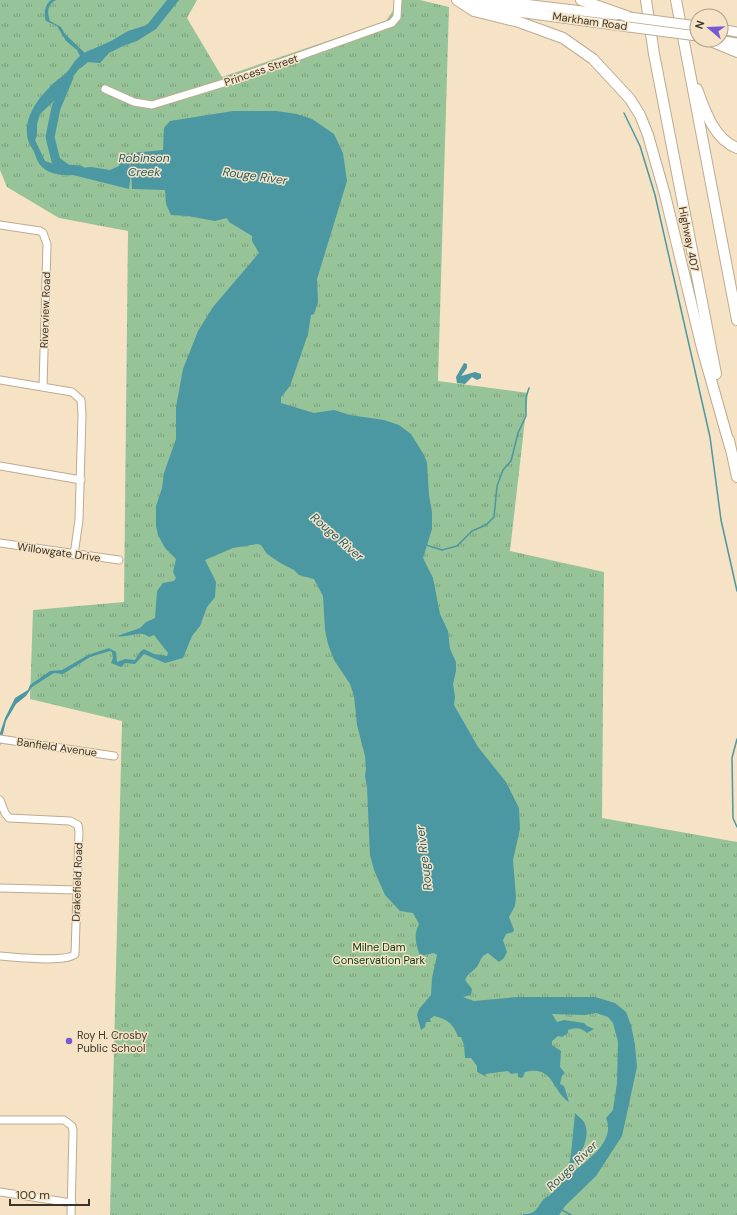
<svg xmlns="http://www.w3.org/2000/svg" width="737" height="1215" font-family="'DM Sans',sans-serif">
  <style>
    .park { fill: url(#park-tufts) }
    .water { fill: #4b98a2 }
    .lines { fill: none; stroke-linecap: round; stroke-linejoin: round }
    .stream { stroke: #4b98a2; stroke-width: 1.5 }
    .river { stroke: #4b98a2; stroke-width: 9 }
    .minor-casing { stroke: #bdab8f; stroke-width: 9 }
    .major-casing { stroke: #bdab8f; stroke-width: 11 }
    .highway-casing { stroke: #bdab8f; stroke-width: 12 }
    .minor { stroke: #fff; stroke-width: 7 }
    .major { stroke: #fff; stroke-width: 9 }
    .highway { stroke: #fff; stroke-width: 10 }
    .major-bridge-casing { stroke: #bdab8f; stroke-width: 11; stroke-linecap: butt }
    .major-bridge { stroke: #fff; stroke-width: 9 }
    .poi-dot { fill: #755ad4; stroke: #f6e3c6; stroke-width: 1.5 }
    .labels { text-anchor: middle; stroke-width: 3; stroke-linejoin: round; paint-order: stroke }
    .street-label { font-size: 11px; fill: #3b3429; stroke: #f6e3c6 }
    .park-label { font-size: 11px; fill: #063910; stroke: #f6e3c6 }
    .poi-label { font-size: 11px; fill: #3b3429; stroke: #f6e3c6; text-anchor: start }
    .water-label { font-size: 12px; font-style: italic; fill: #1e5d66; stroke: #f6e3c6 }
  </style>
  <defs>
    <pattern id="park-tufts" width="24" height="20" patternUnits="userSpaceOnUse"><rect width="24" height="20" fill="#97c399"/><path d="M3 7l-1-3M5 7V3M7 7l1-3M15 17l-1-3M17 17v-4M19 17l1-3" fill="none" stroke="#7c9f7d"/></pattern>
  </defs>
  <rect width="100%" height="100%" fill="#f6e3c6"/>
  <path class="park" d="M 0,0 L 197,0 L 187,18 L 222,77 L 386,21 L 400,0 L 420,0 L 449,7 L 438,381 L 528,393 L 510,551 L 604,572 L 602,818 L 737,842 L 737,1215 L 110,1215 L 122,721 L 30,699 L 33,610 L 124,602 L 128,231 L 59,218 L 7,187 L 0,170 Z"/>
  <path class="water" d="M 51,0 L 56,0 C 47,5 47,13 50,21 L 61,27 L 65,34 L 88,56 L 98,54 L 106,44 L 128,31 L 147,25 L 167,0 L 179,0 L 156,29 L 137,41 L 123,46 L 109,53 L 100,63 L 86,62 L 82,65 L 54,101 L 40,114 L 37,124 L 37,136 L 35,140 L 45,161 L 69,169 L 91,167 L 110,170 L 119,166 L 122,157 L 129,153 L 131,170 L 131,153 L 163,150 L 164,128 L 170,121 L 233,111 L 276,111 L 297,114 L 312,119 L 334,134 L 343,153 L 347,181 L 317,279 L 318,302 L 314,314 L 311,315 L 308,334 L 290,386 L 281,397 L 281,403 L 314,413 L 334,410 L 350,415 L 384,420 L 399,425 L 411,434 L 424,455 L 427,463 L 429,495 L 432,512 L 432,529 L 423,558 L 433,578 L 440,614 L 448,631 L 450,649 L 456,662 L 456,671 L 453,684 L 455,697 L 454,705 L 478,747 L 506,782 L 519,808 L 520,829 L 513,860 L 516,897 L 515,906 L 509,917 L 514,930 L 513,932 L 506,934 L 503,940 L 507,952 L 504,958 L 499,962 L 488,953 C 481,956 481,960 478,965 C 475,971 469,971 465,980 L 472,989 L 471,995 L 463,997 L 474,1001 L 517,997 L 595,997 L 615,1003 L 626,1012 L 631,1025 L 635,1045 L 637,1067 L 622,1136 L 596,1176 L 565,1206 L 559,1215 L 523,1215 L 523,1214 C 541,1215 537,1200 549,1196 C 557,1188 565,1180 573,1172 C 588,1160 616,1141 606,1118 L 613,1110 L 617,1083 L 618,1042 L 613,1023 L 608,1017 L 596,1013 L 585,1015 L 552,1014 L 557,1022 L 564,1020 L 584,1023 L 587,1026 L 594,1029 L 587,1033 C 582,1028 576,1027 568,1030 L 568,1033 L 562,1037 L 558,1036 L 552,1041 L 552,1045 L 561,1051 L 560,1067 L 565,1073 L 562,1076 L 560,1084 L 564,1086 L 569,1102 C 551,1090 554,1065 525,1072 L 522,1078 L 518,1077 L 518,1073 L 511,1074 L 508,1071 L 485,1074 L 487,1077 L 477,1072 L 477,1066 L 471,1058 L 465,1058 L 464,1045 L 461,1037 L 458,1037 C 454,1024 447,1019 434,1016 L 430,1019 L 431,1022 L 426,1022 L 425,1027 L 421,1030 L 417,1015 L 419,1009 L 431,995 L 432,978 L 437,955 L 434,953 L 420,956 C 416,944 413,936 419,924 L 413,913 L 400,911 L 385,895 L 374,870 L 370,855 L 367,787 L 365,776 L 366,768 L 365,756 L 357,725 L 354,696 L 350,684 L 334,660 L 328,644 L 325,630 L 323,596 L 314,579 L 299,575 L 294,570 L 282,564 L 267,554 L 261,545 L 257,544 L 233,548 L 205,560 L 216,582 L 215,597 L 207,607 L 200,626 L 192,636 L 183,658 L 165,663 L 144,654 L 135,664 L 125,663 L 121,667 L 111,663 L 113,658 L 112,652 L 110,651 L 90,657 L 63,674 L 54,673 L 32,687 L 26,696 L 16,704 L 6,721 L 0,746 L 0,733 L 5,718 L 15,698 L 28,690 L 30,685 L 50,671 L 62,670 L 88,655 L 109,648 L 116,652 L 117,662 L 125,659 L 135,660 L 140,652 L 144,649 L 154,654 L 167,656 L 168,653 L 154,635 L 149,637 C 139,629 128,639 117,636 L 140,628 L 146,622 L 155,618 L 157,591 L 163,583 L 174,581 L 176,578 L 173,572 L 176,559 L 165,548 L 158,535 L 156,526 L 156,506 L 162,488 L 164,473 L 176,439 L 176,407 L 183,369 L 198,331 L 213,307 L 259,253 L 252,241 L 252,236 L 229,222 L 227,218 L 215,221 L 188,216 L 171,215 L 166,204 L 165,190 L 132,189 L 131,172 L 129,189 L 73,175 C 58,176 41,173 36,157 C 34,149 27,143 27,134 C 25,114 41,95 55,82 C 59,78 64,76 67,72 C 72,67 74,60 80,56 L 77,50 L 66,41 L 57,26 L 46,21 C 43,15 45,4 51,0 Z
    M 464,363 L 467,364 L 467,368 L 461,376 L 475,372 L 481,374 L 481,378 L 477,380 L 472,377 L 465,384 L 457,383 L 456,377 Z
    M 575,1113 C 578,1116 582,1119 584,1122 C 593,1138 577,1159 568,1171 L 571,1154 Z"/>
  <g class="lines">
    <path class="stream" d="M 624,113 L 640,146 L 655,195 L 710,437 L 721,520 L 737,591
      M 426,545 L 442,550 L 457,546 L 472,531 L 486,525 L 494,517 L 497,486 L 503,470 L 511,461 L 518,433 L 526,416 L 526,397 L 529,388
      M 737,739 L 732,758 L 733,818 L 737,827
      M 562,1210 L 571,1215"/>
    <path class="river" d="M 79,64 L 88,56 L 114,45
      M 69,77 L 56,108 L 50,137 L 56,161 L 67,169 L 80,170"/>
    <g class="minor-casing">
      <path id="minor" d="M 105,89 L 134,102 L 152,105 L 224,83 L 392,23 L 397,17 L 398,0
        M 0,225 L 40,231 L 43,233 L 47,244 L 43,387
        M 0,380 L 72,392 L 81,400 L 82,415 L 79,520 L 74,555
        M 0,466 L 81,480
        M 0,543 L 119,560
        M 0,739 L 114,756
        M 0,800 L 5,813 L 9,818 L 70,821 L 78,825 L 79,832 L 75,954 C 66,963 15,957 0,956
        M 0,888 L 77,890
        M 0,1120 L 64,1120 L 72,1126 L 73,1131 L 71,1215
        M 0,1192 L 72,1203"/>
    </g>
    <g class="major-casing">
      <path id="major" d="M 458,0 L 484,4 L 490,0 L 616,15
        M 484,4 L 488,8 L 629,27
        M 721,29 L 737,32
        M 718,40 L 737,43"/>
    </g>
    <g class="highway-casing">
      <path id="highway" d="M 457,0 L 474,11 L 519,22 L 563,38 L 593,59 L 630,99 L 640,115 L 648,135 L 665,195 L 702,348 L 730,447
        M 581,0 L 629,17
        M 646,0 L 654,54 L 716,374
        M 676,0 L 737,320
        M 518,12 L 519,0
        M 708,40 L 737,52
        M 697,89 C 705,111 714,139 737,148
        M 729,440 L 737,477"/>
    </g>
    <use href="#minor" class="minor"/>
    <use href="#major" class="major"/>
    <use href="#highway" class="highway"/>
    <g class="major-bridge-casing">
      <path id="major-bridge" d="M 629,17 L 697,26
        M 629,27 L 697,36"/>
    </g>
    <use href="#major-bridge" class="major-bridge"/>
  </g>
  <circle class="poi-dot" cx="69" cy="1041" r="4"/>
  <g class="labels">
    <g class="street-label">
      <text transform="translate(590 21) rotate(8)" y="4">Markham Road</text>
      <text transform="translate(261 70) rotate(-19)" y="4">Princess Street</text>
      <text transform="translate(689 239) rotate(79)" y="4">Highway 407</text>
      <text transform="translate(45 310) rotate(-88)" y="4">Riverview Road</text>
      <text transform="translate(59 552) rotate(8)" y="4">Willowgate Drive</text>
      <text transform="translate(57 747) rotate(8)" y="4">Banfield Avenue</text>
      <text transform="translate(77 882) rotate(-88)" y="4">Drakefield Road</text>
    </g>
    <g class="park-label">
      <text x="379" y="951">Milne Dam<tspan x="379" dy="13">Conservation Park</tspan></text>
    </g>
    <g class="poi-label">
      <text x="77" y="1039">Roy H. Crosby<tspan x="77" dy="13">Public School</tspan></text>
    </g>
    <g class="water-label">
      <text x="144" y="162">Robinson<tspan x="144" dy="14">Creek</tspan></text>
      <text transform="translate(255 176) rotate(8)" y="4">Rouge River</text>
      <text transform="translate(337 537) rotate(41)" y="4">Rouge River</text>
      <text transform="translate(424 858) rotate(-97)" y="4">Rouge River</text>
      <text transform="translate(572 1166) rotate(-44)" y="4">Rouge River</text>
    </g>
  </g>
  <g transform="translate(709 28) rotate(289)"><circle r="19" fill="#f6e3c6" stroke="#ab9d87"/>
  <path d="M0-3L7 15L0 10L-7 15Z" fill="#755ad4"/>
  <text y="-6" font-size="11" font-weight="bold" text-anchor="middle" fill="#3b3429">N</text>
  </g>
  <path d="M10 1199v6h79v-6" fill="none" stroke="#3b3429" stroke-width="2"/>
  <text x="16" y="1199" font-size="12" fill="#3b3429" stroke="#f6e3c6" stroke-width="3" paint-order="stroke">100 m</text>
</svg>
